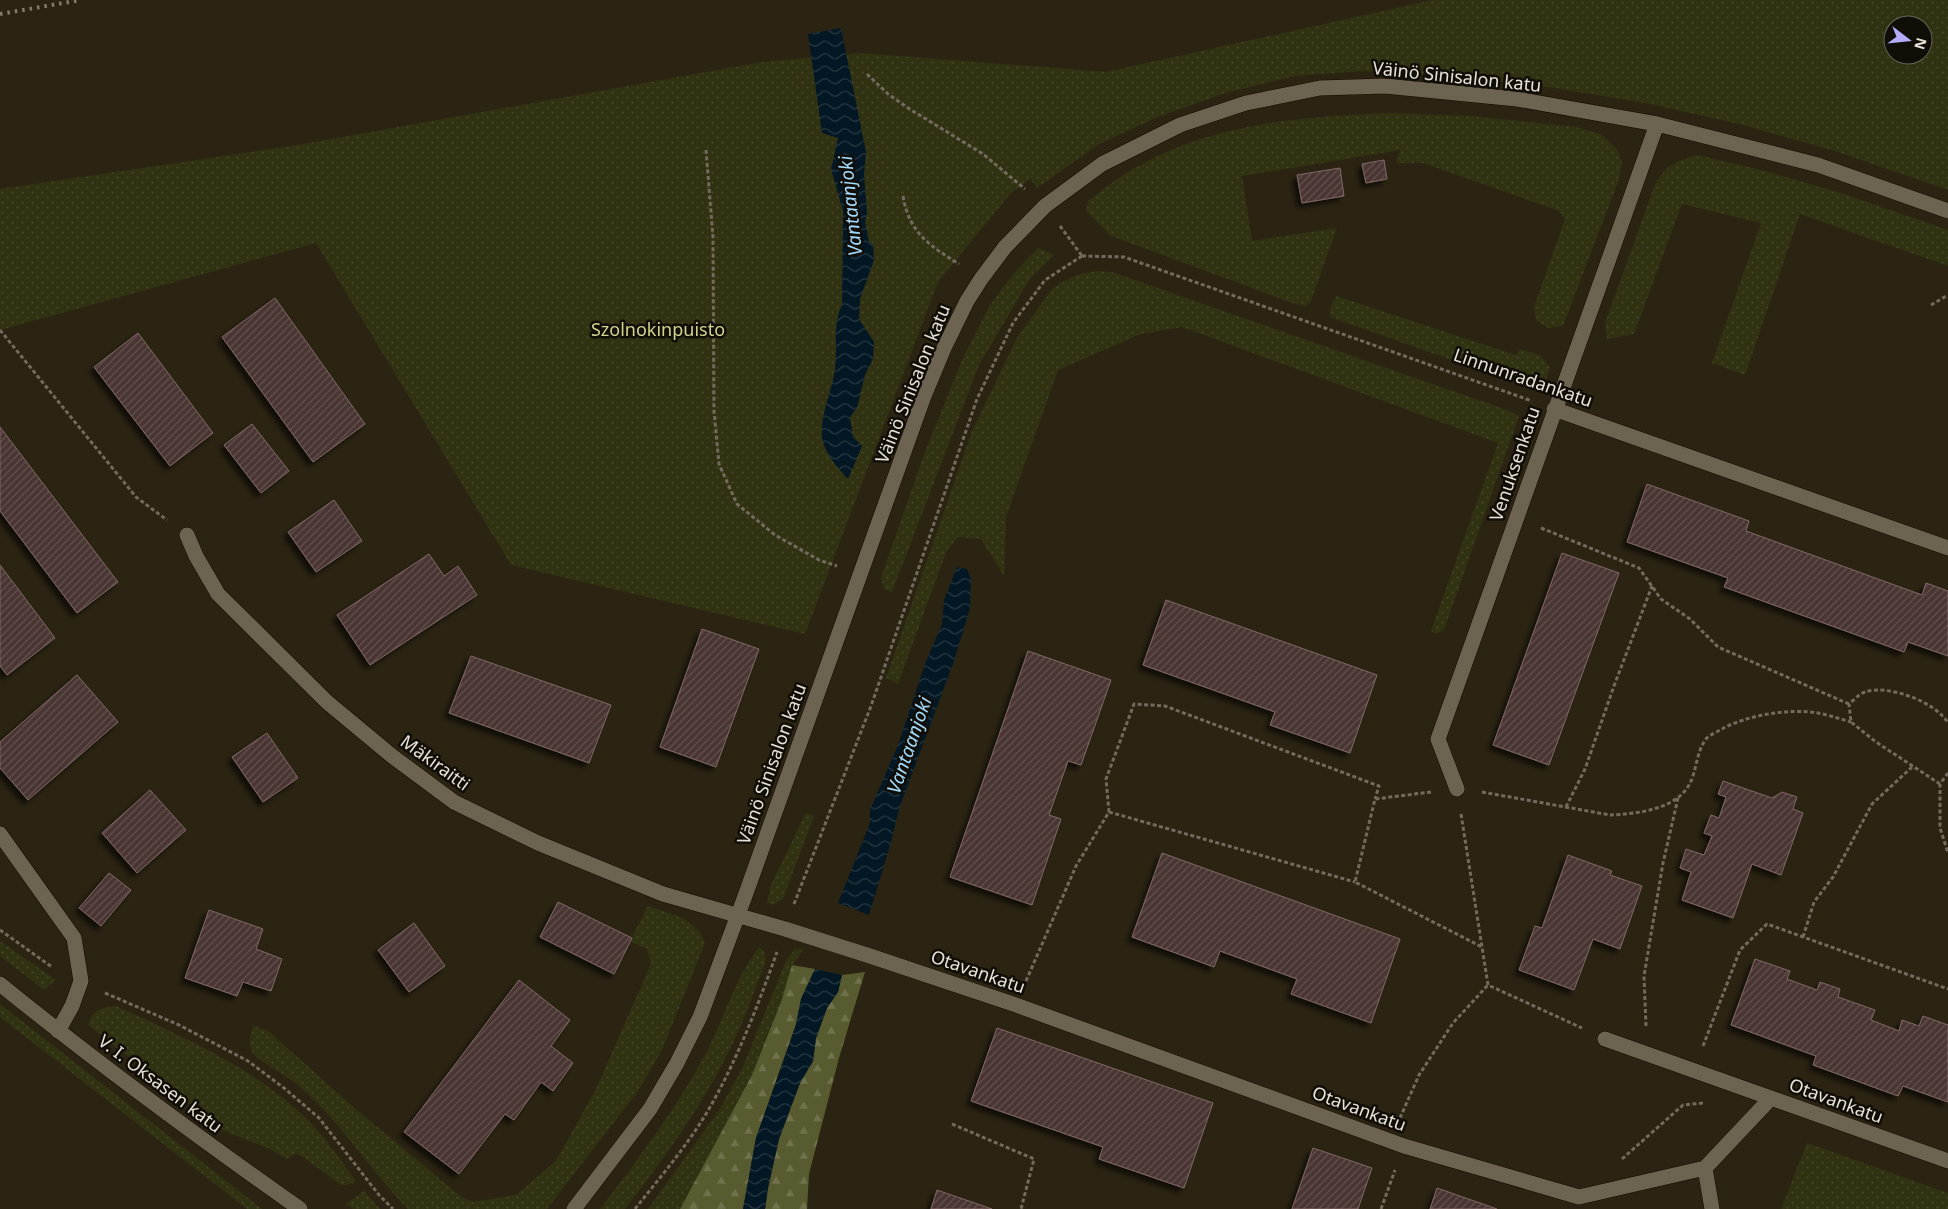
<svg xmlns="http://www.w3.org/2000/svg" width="1948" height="1209" font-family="'Noto Sans',sans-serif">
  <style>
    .grass { fill: url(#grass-dots); fill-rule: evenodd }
    .forest { fill: url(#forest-firs) }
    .water { fill: url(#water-waves) }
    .building { fill: url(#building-hatch); stroke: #806966; filter: url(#shadow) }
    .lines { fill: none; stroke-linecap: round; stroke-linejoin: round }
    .lane-casing { stroke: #140d01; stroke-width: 16 }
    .street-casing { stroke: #140d01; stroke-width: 16 }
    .secondary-casing { stroke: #140d01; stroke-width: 16 }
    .path { stroke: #736c5e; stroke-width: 3; stroke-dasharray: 4 2.5; stroke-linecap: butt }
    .lane { stroke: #6c6351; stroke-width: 15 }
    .street { stroke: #6c6351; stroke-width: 15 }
    .secondary { stroke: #6c6351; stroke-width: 15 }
    .rail { stroke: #837d70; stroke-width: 4; stroke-dasharray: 2.5 5; stroke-linecap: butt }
    .labels { text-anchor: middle; stroke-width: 5; stroke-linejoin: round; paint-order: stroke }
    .street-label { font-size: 18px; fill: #e8e3d9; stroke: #110d07 }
    .park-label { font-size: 18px; fill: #d0d48d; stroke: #110d07 }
    .water-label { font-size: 19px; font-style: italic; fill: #a2d9fa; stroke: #110d07 }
  </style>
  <defs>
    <pattern id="grass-dots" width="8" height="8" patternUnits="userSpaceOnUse" patternTransform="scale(1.25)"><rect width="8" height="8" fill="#313212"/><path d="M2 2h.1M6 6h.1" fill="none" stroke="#454629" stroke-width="1.8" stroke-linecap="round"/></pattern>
    <pattern id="forest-firs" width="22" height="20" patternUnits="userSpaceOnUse" patternTransform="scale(1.25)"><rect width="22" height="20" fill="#585a30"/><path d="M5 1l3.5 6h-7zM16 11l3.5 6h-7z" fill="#70724d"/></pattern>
    <pattern id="water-waves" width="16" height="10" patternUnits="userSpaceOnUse" patternTransform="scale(1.25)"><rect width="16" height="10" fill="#031824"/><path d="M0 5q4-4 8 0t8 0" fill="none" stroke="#283943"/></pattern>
    <pattern id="building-hatch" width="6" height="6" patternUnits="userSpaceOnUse" patternTransform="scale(1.25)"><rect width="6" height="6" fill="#4a3533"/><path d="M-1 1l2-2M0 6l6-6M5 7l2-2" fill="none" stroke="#645250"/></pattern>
    <filter id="shadow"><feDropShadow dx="-4.5" dy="4.5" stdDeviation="2.5" flood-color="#0009"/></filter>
  </defs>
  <rect width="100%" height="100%" fill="#2b2413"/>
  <path class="grass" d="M 1433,0 L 1948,0 L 1948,190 L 1835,151 L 1739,124 L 1650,104 L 1555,88 L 1447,75 L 1362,71 L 1295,76 L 1229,92 L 1160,116 L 1099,144 L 1037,188 L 1030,179 L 1011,193 L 938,282 L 805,634 L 511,565 L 316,243 L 0,330 L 0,189 L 292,146 L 762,62 L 861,53 L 1106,72 ZM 1893,25 L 1923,25 L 1923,55 L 1893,55 Z
    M 1388,113 L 1470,116 L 1576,127 L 1602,135 L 1617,149 L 1622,163 L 1618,182 L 1563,326 L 1548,328 L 1536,320 L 1534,307 L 1565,219 L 1559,211 L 1423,163 L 1396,163 L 1400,150 L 1242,176 L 1252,241 L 1337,228 L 1311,301 L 1306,306 L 1298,305 L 1111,236 L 1086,211 L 1088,201 C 1103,190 1118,177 1135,168 C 1214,123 1300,117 1388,113 Z
    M 1697,155 L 1765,171 L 1844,194 L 1948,230 L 1948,266 L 1800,214 L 1745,375 L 1712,363 L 1761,223 L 1682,204 L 1634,334 L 1607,339 L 1605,323 L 1654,187 C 1665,165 1674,162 1697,155 Z
    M 1038,248 L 1054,255 L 1029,280 L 979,365 L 892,592 L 884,589 L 881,578 L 923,457 L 962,360 L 990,305 L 1015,272 Z
    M 1098,271 L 1112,272 L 1507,410 L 1519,416 L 1444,630 L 1436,634 L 1431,631 L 1498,443 L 1182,327 L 1141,334 L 1058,370 L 1006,517 L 1004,576 L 981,539 L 958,537 L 947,550 L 898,684 L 886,678 L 972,431 L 1018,336 L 1052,289 L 1064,281 L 1080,274 Z
    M 1336,296 L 1516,355 L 1520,349 L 1540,355 L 1550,367 L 1545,384 L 1539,389 L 1531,388 L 1330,317 L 1330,309 Z
    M 806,813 L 814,816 L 783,899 L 773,905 L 767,903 L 771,885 Z
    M 648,906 C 672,915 695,917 705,943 L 662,1050 L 638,1091 L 547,1209 L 408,1209 C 368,1168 338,1117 293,1081 C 284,1074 257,1060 252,1052 C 248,1044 251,1035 253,1026 L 268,1031 L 357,1110 L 460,1196 L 473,1202 L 516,1195 L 556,1161 L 596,1089 L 651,964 L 647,949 L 630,941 Z
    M 0,941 L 56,980 L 44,990 L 0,956 Z
    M 759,947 L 765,952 L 766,961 C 754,992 743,1024 728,1053 C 700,1109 663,1160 625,1209 L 600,1209 C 638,1160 674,1111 704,1057 C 723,1021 734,980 759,947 Z
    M 795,949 L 804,949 L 792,965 L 781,1002 L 752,1075 L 680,1209 L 648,1209 L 718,1112 L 742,1069 L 786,961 Z
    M 0,1004 L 262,1209 L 247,1209 L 0,1017 Z
    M 116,1006 C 185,1038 254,1067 309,1121 C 326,1138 341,1161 356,1181 L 348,1185 L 341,1185 L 300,1155 L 295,1154 L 287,1159 L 270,1149 L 224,1131 L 88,1025 C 93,1009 101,1008 116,1006 Z
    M 1807,1143 L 1948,1193 L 1948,1209 L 1781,1209 Z
    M 364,1191 L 380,1209 L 353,1209 L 346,1204 Z"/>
  <path class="forest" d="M 792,965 L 815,969 L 801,999 L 796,1024 L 756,1138 L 743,1209 L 680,1209 L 752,1075 L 781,1002 Z
    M 865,972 L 839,1058 L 809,1174 L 807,1209 L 765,1209 L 768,1188 L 779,1139 L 800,1083 L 813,1061 L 816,1038 L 827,1008 L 838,992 L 842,975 Z"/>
  <path class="water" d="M 841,28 L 866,152 L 864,175 L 867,213 L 865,222 L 869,242 L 873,244 L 874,260 L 860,299 L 859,319 L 874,342 L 873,359 L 865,375 L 857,408 L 850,417 L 853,437 L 862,446 L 848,479 C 838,468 824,453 822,437 C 820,413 832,392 835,369 C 838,347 832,325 842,305 L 843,211 L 831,169 L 838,138 L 822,133 L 808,34 Z
    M 957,567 L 967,569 L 971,580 L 970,608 L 954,661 L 899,809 L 890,846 L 869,915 L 838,903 L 870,823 L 870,810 L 898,745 L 925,664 L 942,624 L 944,600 Z
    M 815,969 L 842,975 L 838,992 L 827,1008 L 816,1038 L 813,1061 L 800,1083 L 779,1139 L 768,1188 L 765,1209 L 743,1209 L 756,1138 L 796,1025 L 801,999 Z"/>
  <path class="building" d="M 1384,160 L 1387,179 L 1366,183 L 1362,164 Z
    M 1340,168 L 1344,196 L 1302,203 L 1297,175 Z
    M 275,298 L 365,424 L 313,462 L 222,337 Z
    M 138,333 L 213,433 L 170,466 L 94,367 Z
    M 252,424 L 289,471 L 261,493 L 224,445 Z
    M 0,427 L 118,582 L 77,613 L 0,511 Z
    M 1647,484 L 1749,521 L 1746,531 L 1922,595 L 1926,583 L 1948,591 L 1948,656 L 1908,642 L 1904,652 L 1724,587 L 1728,578 L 1627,542 Z
    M 334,500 L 362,541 L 316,572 L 288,532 Z
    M 1562,553 L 1619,573 L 1549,765 L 1493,745 Z
    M 429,554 L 444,576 L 458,566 L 477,595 L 370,665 L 337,615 Z
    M 0,565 L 55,638 L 7,675 L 0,666 Z
    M 1166,600 L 1377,675 L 1350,753 L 1270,725 L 1275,712 L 1143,665 Z
    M 702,629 L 759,649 L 716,767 L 660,747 Z
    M 1028,651 L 1111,680 L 1081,765 L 1068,761 L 1049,815 L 1061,819 L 1032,905 L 950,877 Z
    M 471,656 L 611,705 L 589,763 L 449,713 Z
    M 77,675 L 118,722 L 28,800 L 0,768 L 0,742 Z
    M 267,733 L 298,778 L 263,802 L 232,757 Z
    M 1723,781 L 1772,798 L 1782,792 L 1797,797 L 1793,809 L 1803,813 L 1781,875 L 1752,864 L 1733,918 L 1682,900 L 1691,872 L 1680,868 L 1686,849 L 1704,855 L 1712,836 L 1704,833 L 1711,815 L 1719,818 L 1726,797 L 1718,794 Z
    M 150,790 L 186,830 L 137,873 L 102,833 Z
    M 1162,853 L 1400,939 L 1371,1023 L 1291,994 L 1297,979 L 1220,951 L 1214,967 L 1132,937 Z
    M 1568,855 L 1612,871 L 1610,875 L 1642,886 L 1620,949 L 1593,939 L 1574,990 L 1519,970 L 1535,926 L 1542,928 Z
    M 109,873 L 131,890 L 101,926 L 79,908 Z
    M 558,902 L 632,938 L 614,974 L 540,937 Z
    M 209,910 L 263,929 L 256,949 L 282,959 L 271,991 L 243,982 L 237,996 L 185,978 Z
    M 414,923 L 445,966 L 409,992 L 378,950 Z
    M 1755,959 L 1790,971 L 1787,979 L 1817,990 L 1820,982 L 1840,989 L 1838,997 L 1875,1010 L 1871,1020 L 1899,1031 L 1902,1020 L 1919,1026 L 1923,1016 L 1948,1025 L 1948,1102 L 1903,1086 L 1898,1096 L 1813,1065 L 1816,1056 L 1731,1025 Z
    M 519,980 L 570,1020 L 551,1046 L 573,1063 L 553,1091 L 541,1082 L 514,1120 L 505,1114 L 459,1174 L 404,1132 Z
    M 997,1028 L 1213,1103 L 1184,1188 L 1099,1159 L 1103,1147 L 971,1101 Z
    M 1313,1148 L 1372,1168 L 1358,1209 L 1292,1209 Z
    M 1437,1188 L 1497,1209 L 1430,1209 Z
    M 937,1190 L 992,1209 L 931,1209 Z"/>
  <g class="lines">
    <g class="lane-casing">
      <path id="lane" d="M 0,834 L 74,938 L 81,981 L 72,1006 L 58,1031
        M 1605,1039 L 1771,1098"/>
    </g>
    <g class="street-casing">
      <path id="street" d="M 1554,409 L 1948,548
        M 187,535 L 196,556 L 218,594 L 327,702 L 392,756 L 454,802 L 538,843 L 663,894 L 785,929 L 870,956 L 1016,1005 L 1404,1146 L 1579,1197 L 1705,1168 L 1771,1098 L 1948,1161
        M 1457,789 L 1438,739 L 1657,124
        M 1705,1168 L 1712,1209
        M 574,1209 L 650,1109 L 677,1063 L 700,1017 L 745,896 L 924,396 L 944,348 L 967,301 L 981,279 L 1005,247 L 1045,206 L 1102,164 L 1180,125 L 1246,103 L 1320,88 L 1385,86 L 1517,99 L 1657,124 L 1818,165 L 1948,211"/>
    </g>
    <g class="secondary-casing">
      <path id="secondary" d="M 0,984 C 97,1063 198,1137 300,1209"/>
    </g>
    <path class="path" d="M 867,74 L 888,94 L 908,108 L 983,154 L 1025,189
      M 706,150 L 713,237 L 714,411 L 719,464 L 737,504 L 775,535 L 819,560 L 837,566
      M 903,196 C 909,233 930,246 959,264
      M 1060,226 L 1082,256
      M 1082,256 L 1124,257 L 1532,401
      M 1931,305 L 1948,295
      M 0,330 L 136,497 L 167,520
      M 1541,528 L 1639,568 L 1661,599 L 1690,619 L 1718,647 L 1849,704
      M 1948,773 L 1940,784 L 1940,828 L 1948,853
      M 1940,784 L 1876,742 L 1851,722 L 1849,704 C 1854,700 1859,694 1865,692 C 1888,684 1936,702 1948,723
      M 1431,792 L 1375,799 L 1355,882 L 1482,947
      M 1482,792 L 1610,815 C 1635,814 1675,810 1689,785 C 1697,771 1696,752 1706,739 C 1709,735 1717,732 1722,729 C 1747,715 1790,708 1818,713 C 1829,715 1840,719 1851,722
      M 1566,807 L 1585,769 L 1614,686 L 1652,586
      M 1109,812 L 1355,882
      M 1461,814 L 1488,985 L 1582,1028
      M 794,904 L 871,706 L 977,399 L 1013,323 L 1045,280 L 1082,256
      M 0,930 L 52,967
      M 1803,937 L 1814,902 L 1833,877 L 1872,804 L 1912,767
      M 1026,981 L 1076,866 L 1109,812 L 1106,779 L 1134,704 L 1165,706 L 1379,786 L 1375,799
      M 105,993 L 179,1025 L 248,1061 L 284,1088 L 319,1118 L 379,1195 L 393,1209
      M 1646,1026 L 1644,976 L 1663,863 L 1678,798
      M 1703,1046 L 1740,950 L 1767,924 L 1948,989
      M 1400,1118 L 1419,1075 L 1453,1023 L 1488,985
      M 952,1124 L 1034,1159 L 1021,1209
      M 1622,1159 L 1683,1105 L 1703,1103
      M 635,1209 C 661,1176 689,1144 710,1107 C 738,1058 758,1005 777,952
      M 1381,1209 L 1395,1170"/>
    <use href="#lane" class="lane"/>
    <use href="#street" class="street"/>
    <use href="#secondary" class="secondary"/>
    <path class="rail" d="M 0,14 L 81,0"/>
  </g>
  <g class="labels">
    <g class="street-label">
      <text transform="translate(1457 77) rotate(6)" y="6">Väinö Sinisalon katu</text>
      <text transform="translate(1523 378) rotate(19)" y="6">Linnunradankatu</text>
      <text transform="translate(913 384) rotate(-68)" y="6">Väinö Sinisalon katu</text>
      <text transform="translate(1515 464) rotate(-71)" y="6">Venuksenkatu</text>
      <text transform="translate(435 763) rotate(36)" y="6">Mäkiraitti</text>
      <text transform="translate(772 764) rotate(-70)" y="6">Väinö Sinisalon katu</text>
      <text transform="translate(978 972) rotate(19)" y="6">Otavankatu</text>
      <text transform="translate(160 1084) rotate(37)" y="6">V. I. Oksasen katu</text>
      <text transform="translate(1836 1101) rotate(20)" y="6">Otavankatu</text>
      <text transform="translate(1359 1109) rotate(20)" y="6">Otavankatu</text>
    </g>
    <g class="park-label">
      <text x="658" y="336">Szolnokinpuisto</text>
    </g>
    <g class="water-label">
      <text transform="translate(850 206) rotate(-96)" y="7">Vantaanjoki</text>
      <text transform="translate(909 745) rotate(-71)" y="7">Vantaanjoki</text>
    </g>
  </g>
  <g transform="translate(1908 40) rotate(106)"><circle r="24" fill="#110d07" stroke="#67635b"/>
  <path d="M0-4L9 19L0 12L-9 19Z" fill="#b4acf9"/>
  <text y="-8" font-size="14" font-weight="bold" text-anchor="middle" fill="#e8e3d9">N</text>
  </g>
</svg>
